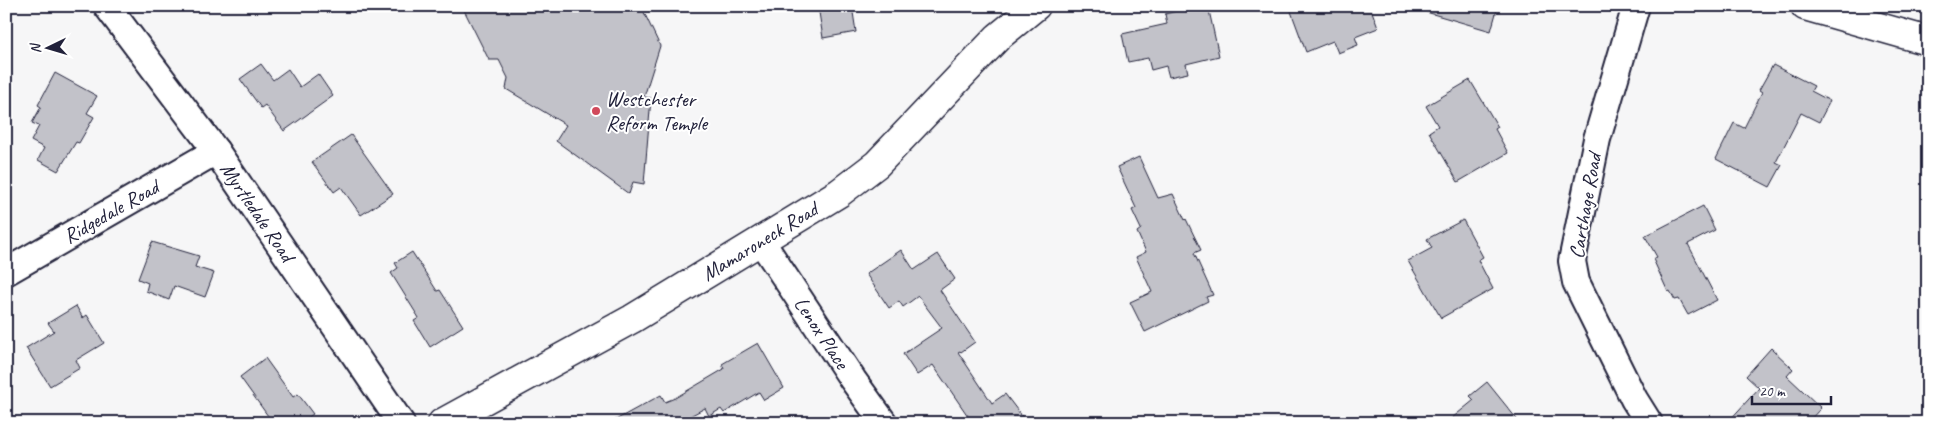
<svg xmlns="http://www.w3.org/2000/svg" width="1934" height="429" font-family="Caveat,sans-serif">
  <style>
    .building { fill: #c2c2c9; stroke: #22223b }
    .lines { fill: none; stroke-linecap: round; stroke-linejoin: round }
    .minor-casing { stroke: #22223b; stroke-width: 30 }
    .tertiary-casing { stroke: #22223b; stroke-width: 31 }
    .minor { stroke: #fff; stroke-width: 26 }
    .tertiary { stroke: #fff; stroke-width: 28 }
    .poi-dot { fill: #d1495b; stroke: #fff; stroke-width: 2 }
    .labels { text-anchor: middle; stroke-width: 4; stroke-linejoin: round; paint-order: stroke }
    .poi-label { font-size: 21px; fill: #22223b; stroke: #fff; text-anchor: start }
    .street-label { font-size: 21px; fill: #22223b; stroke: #fff }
  </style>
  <rect width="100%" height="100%" fill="#f6f6f7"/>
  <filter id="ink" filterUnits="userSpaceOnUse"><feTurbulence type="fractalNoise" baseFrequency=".02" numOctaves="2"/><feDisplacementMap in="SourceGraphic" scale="10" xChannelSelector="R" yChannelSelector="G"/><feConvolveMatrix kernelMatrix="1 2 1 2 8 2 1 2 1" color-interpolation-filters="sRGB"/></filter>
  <g filter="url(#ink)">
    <path class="building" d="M 462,6 L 641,6 L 660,46 L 644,97 L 651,98 L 644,184 L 633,182 L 629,194 L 556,141 L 566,125 L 506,89 L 508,78 L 499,60 L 489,60 Z
      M 818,6 L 852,6 L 856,32 L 823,38 Z
      M 1197,6 L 1208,6 L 1219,56 L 1186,64 L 1188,73 L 1169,77 L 1166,66 L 1151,70 L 1148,58 L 1128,62 L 1122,34 L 1167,24 L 1165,14 Z
      M 1289,6 L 1370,6 L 1378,28 L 1355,37 L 1358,45 L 1338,53 L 1333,41 L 1306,52 Z
      M 1427,6 L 1498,6 L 1491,31 L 1426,12 Z
      M 261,64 L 273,80 L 288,69 L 300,87 L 318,74 L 333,96 L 284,131 L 265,105 L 261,108 L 240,79 Z
      M 1773,65 L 1814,86 L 1811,91 L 1830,101 L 1819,122 L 1801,113 L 1776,162 L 1782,165 L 1770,187 L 1716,159 L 1734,123 L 1744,128 L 1762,92 L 1759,90 Z
      M 55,73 L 97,96 L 87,113 L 94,117 L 79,143 L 76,142 L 58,171 L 38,160 L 44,148 L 31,141 L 39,126 L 32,123 L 41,107 L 38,105 Z
      M 1470,80 L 1498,127 L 1495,129 L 1508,153 L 1458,182 L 1429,132 L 1438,126 L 1426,106 Z
      M 351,135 L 393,194 L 361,215 L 341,187 L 334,192 L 312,162 Z
      M 1139,157 L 1158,198 L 1173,194 L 1185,220 L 1186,219 L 1201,250 L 1194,253 L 1213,295 L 1206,297 L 1208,301 L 1145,332 L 1130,302 L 1152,292 L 1136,257 L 1146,252 L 1137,232 L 1141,229 L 1132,210 L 1136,208 L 1117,167 Z
      M 1703,206 L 1715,230 L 1688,244 L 1717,300 L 1688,315 L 1679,299 L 1675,300 L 1670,291 L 1668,292 L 1653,259 L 1657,257 L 1645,236 Z
      M 1463,220 L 1483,257 L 1478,260 L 1493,289 L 1441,318 L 1408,261 L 1432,248 L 1427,239 Z
      M 152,242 L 199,256 L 195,267 L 214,273 L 205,297 L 174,286 L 169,300 L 146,291 L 148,283 L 138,279 Z
      M 901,250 L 914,270 L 938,254 L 955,279 L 940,290 L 975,342 L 961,352 L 960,351 L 958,352 L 992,403 L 1005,394 L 1027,423 L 966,423 L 970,419 L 933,365 L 917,375 L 903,354 L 942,328 L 918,296 L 903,307 L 899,301 L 889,308 L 866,274 Z
      M 412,252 L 437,291 L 440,290 L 463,326 L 430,347 L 414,321 L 419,318 L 391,273 L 398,268 L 395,263 Z
      M 76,306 L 83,318 L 87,315 L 104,343 L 76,360 L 80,368 L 50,386 L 26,348 L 54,331 L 48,323 Z
      M 758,343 L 784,388 L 764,400 L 759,392 L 724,413 L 721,409 L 709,416 L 705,408 L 677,423 L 610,423 L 661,395 L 665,402 L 675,398 L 724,369 L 722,364 Z
      M 1771,348 L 1793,369 L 1787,376 L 1821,408 L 1807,423 L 1727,423 L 1759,388 L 1746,376 Z
      M 265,358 L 293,397 L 298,394 L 313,414 L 301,423 L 273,423 L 240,377 Z
      M 1487,382 L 1520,423 L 1446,423 L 1474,400 L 1470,396 Z"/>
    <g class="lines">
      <g class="minor-casing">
        <g id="minor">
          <path id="s1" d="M 107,6 L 216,151 L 401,423"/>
          <path d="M 1636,6 L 1597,139 L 1572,261 L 1576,282 L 1634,399 L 1649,423"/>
          <path id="s2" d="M 761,241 L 853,380 L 884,423"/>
          <path id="s3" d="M 6,272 L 216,151"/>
        </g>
      </g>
      <g class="tertiary-casing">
        <g id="tertiary">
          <path d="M 1805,6 L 1928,41"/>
          <path id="s4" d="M 442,423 L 632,319 L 839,193 L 877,164 L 998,37 L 1036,6"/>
        </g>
      </g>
      <use href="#minor" class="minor"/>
      <use href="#tertiary" class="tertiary"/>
    </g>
  </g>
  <circle class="poi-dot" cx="596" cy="111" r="5"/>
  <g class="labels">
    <g class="poi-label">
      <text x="606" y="106">Westchester<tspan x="606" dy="24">Reform Temple</tspan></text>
    </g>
    <g class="street-label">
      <text transform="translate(1585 206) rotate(-80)" y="7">Carthage Road</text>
      <text dy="7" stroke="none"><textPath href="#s3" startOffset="121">Ridgedale Road</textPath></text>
      <text dy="7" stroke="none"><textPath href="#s1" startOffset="255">Myrtledale Road</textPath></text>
      <text dy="7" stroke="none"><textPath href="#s4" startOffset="366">Mamaroneck Road</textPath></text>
      <text dy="7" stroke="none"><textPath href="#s2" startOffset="110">Lenox Place</textPath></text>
    </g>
  </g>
  <rect width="1934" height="429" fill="none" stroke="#fff" stroke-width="25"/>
  <rect x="12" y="12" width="1909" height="404" fill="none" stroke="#22223b" stroke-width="2" filter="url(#ink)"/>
  <g transform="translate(48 48) rotate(265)" stroke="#ffffff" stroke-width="4" paint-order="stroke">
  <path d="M0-4L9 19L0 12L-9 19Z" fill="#22223b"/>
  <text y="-8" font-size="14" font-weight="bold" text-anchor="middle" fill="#22223b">N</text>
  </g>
  <path d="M1752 396v8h79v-8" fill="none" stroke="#22223b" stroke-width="2.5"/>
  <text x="1759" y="396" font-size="15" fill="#22223b" stroke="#ffffff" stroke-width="4" paint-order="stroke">20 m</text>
</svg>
